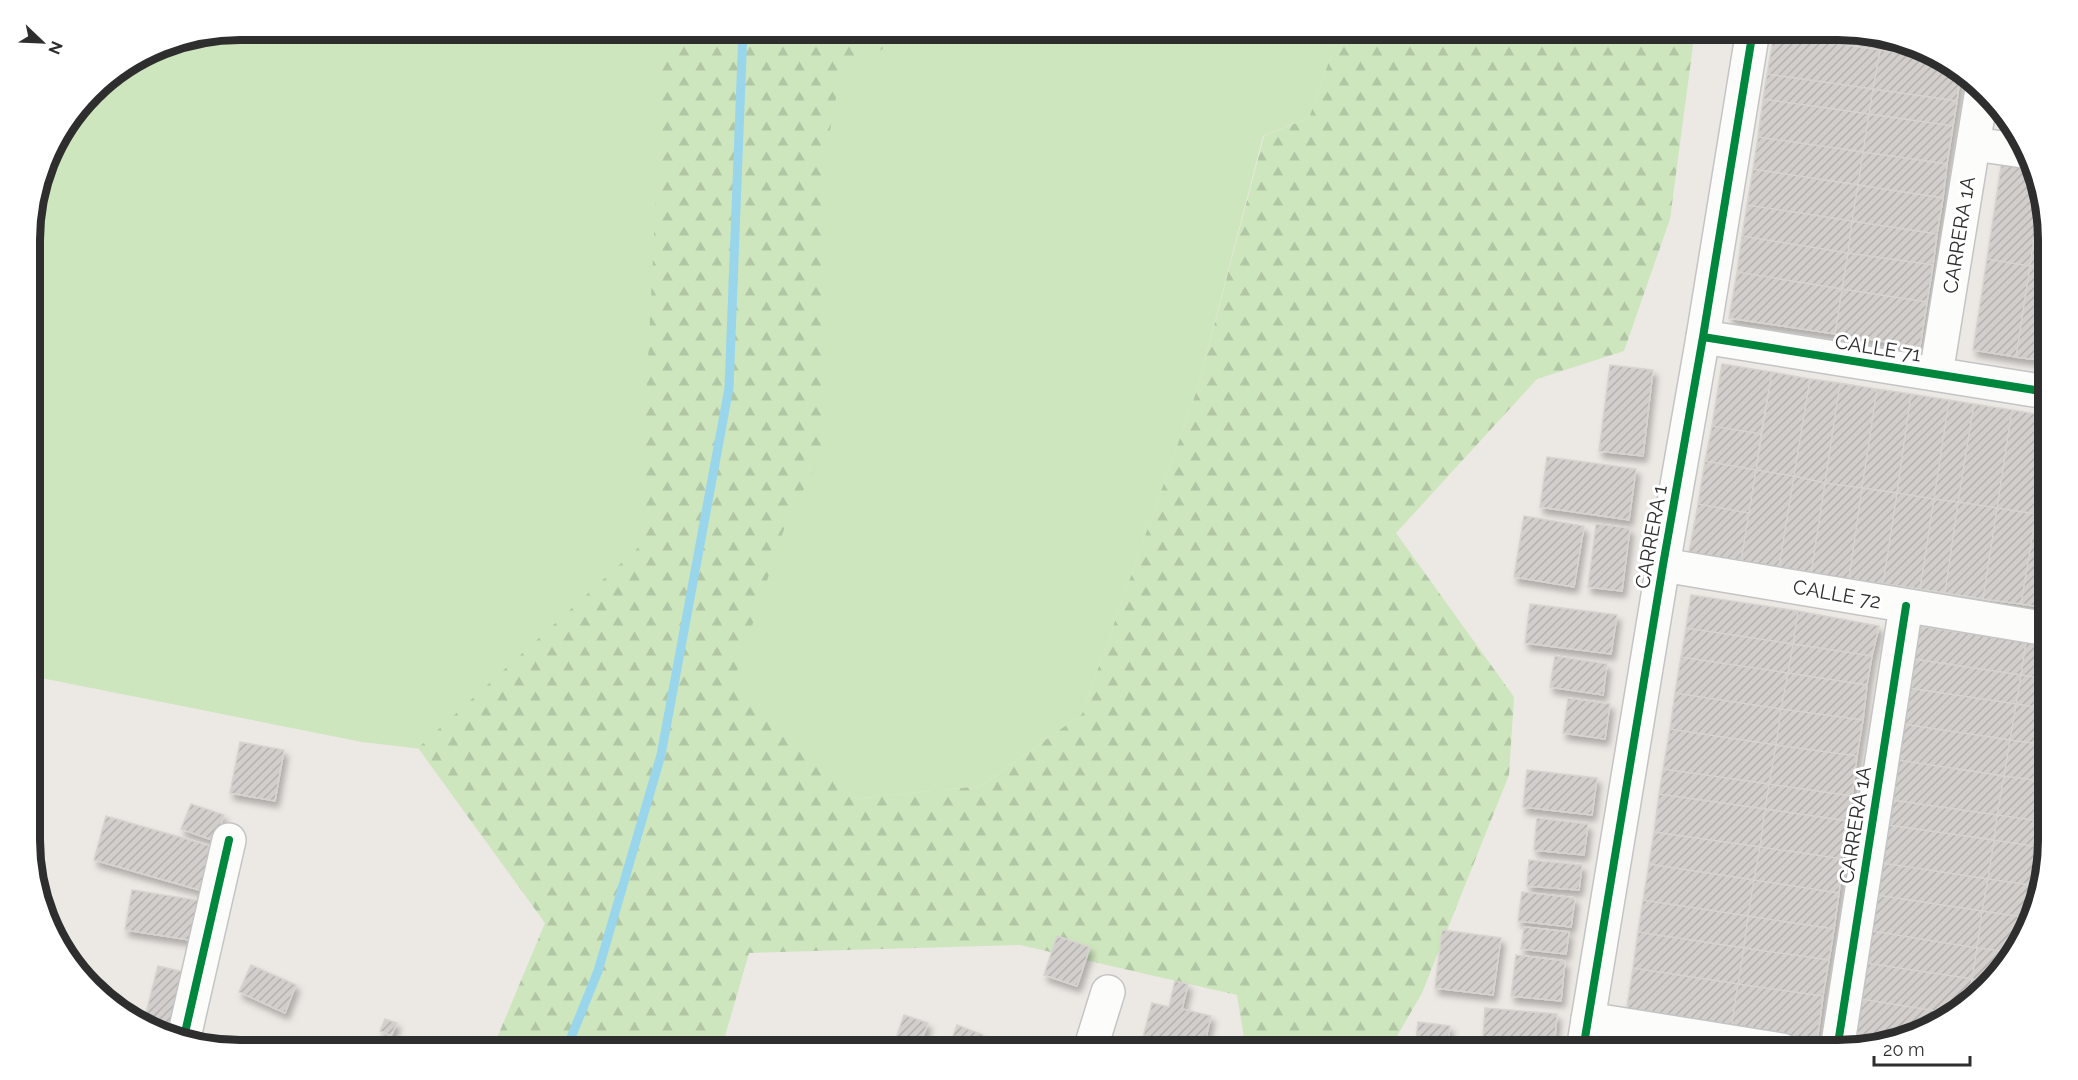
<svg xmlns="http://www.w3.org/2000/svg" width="2078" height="1080" font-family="Raleway,sans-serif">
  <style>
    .grass { fill: #cee6be }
    .forest { fill: url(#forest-firs) }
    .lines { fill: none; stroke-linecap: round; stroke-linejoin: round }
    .stream { stroke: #99d6ec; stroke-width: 9 }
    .building { fill: url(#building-hatch); stroke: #d7d4d0; stroke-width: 1.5; filter: url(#shadow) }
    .street-casing { stroke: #c5c4c5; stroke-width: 36 }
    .secondary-casing { stroke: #c5c4c5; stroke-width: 36 }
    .street { stroke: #fcfcfb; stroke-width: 33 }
    .secondary { stroke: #fcfcfb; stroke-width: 33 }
    .cycleway-casing { stroke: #fff; stroke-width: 11 }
    .cycleway { stroke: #00873e; stroke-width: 8 }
    .labels { text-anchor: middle; stroke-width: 6; stroke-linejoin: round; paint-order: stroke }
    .street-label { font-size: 20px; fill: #2e2e2e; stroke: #fff }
    .rim { fill: none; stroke: #2e2e2e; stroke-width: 8 }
  </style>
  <defs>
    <pattern id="forest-firs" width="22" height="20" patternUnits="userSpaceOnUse" patternTransform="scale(1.5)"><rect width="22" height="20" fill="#cee6be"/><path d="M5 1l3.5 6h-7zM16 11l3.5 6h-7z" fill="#b1c6a4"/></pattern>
    <pattern id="building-hatch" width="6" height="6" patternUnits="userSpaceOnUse" patternTransform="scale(1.5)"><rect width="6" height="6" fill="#d1cecb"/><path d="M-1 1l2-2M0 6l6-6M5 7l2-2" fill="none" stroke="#b4b1af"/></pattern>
    <filter id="shadow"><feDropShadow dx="3.5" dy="6" stdDeviation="3" flood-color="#0004"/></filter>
  </defs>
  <rect width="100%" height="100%" fill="#ece8e4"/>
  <path class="grass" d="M 240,30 L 1340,30 L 1309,118 L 1263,136 L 1198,387 L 1082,714 L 981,786 L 852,799 L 362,742 L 31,676 L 30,226 L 52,147 L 101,82 L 160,46 Z"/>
  <path class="forest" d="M 664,30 L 912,30 L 840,76 L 821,180 L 828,443 L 786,523 L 732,687 L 852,799 L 981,786 L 1082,714 L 1198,387 L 1264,136 L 1309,118 L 1340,30 L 1695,30 L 1670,219 L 1624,351 L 1537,379 L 1396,533 L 1514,697 L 1509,775 L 1422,993 L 1389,1050 L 1246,1050 L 1237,995 L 1020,945 L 749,953 L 721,1050 L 492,1050 L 545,923 L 418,748 L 639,547 Z"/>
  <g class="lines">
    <path class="stream" d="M 566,1050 L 598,971 L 661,755 L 729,388 L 743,30"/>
  </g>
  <path class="building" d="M 1774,30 L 1838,30 L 1881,40 L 1880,50 L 1774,34 Z
    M 1774,34 L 1880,50 L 1873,89 L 1767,74 Z
    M 1881,40 L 1931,52 L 1938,58 L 1880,50 Z
    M 1880,50 L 1938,58 L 1960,77 L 1957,101 L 1873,89 Z
    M 1767,74 L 1873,89 L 1869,114 L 1763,99 Z
    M 1873,89 L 1957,101 L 1953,126 L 1869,114 Z
    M 1763,99 L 1869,114 L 1863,152 L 1758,137 Z
    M 1869,114 L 1953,126 L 1947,164 L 1863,152 Z
    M 1758,137 L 1863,152 L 1858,185 L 1753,169 Z
    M 1863,152 L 1947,164 L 1943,198 L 1858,185 Z
    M 2002,160 L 2027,163 L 2040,198 L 2030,266 L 1987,259 Z
    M 1753,169 L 1858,185 L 1852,221 L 1747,205 Z
    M 1858,185 L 1943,198 L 1937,234 L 1852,221 Z
    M 2040,198 L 2046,213 L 2046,268 L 2030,266 Z
    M 1747,205 L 1852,221 L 1848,253 L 1742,236 Z
    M 1852,221 L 1937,234 L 1933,265 L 1848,253 Z
    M 1742,236 L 1848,253 L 1842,289 L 1737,272 Z
    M 1848,253 L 1933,265 L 1927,302 L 1842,289 Z
    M 1987,259 L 2030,266 L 2016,357 L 1973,350 Z
    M 2030,266 L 2046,268 L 2047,361 L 2016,357 Z
    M 1737,272 L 1842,289 L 1835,334 L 1729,318 Z
    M 1842,289 L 1927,302 L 1920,347 L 1835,334 Z
    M 1722,364 L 1772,372 L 1761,434 L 1712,426 Z
    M 1610,365 L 1653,370 L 1643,456 L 1599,451 Z
    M 1772,372 L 1810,379 L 1794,476 L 1756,470 Z
    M 1810,379 L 1840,383 L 1825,483 L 1794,476 Z
    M 1840,383 L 1877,389 L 1862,488 L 1825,483 Z
    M 1877,389 L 1911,394 L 1897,493 L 1862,488 Z
    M 1911,394 L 1949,400 L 1934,499 L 1897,493 Z
    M 1949,400 L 1974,404 L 1958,502 L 1934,499 Z
    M 1974,404 L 2012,410 L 1997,508 L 1958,502 Z
    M 2012,410 L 2047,416 L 2047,439 L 2036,514 L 1997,508 Z
    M 1712,426 L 1761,434 L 1756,470 L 1705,461 Z
    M 2047,439 L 2047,516 L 2036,514 Z
    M 1547,457 L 1636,469 L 1629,520 L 1540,507 Z
    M 1705,461 L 1756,470 L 1749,513 L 1698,504 Z
    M 1756,470 L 1794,476 L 1779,567 L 1741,561 Z
    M 1794,476 L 1825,483 L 1811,574 L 1779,567 Z
    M 1825,483 L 1862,488 L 1849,579 L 1811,574 Z
    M 1862,488 L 1897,493 L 1883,584 L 1849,579 Z
    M 1897,493 L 1934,499 L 1920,589 L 1883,584 Z
    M 1934,499 L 1958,502 L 1945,593 L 1920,589 Z
    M 1958,502 L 1997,508 L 1983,599 L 1945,593 Z
    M 1698,504 L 1749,513 L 1741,561 L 1689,552 Z
    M 1997,508 L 2036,514 L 2021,604 L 1983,599 Z
    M 2036,514 L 2047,516 L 2047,608 L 2021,604 Z
    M 1524,516 L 1584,526 L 1574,587 L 1514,577 Z
    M 1596,524 L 1630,528 L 1622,591 L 1588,587 Z
    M 1691,595 L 1798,611 L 1793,644 L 1686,628 Z
    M 1530,604 L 1617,615 L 1611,654 L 1525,643 Z
    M 1798,611 L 1879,626 L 1872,656 L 1793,644 Z
    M 1919,626 L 2026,642 L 2021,675 L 1914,659 Z
    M 1686,628 L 1793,644 L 1788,673 L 1681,657 Z
    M 2026,642 L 2047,646 L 2048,679 L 2021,675 Z
    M 1793,644 L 1872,656 L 1867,685 L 1788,673 Z
    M 1555,656 L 1607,664 L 1603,695 L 1550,687 Z
    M 1681,657 L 1788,673 L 1781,709 L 1675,693 Z
    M 1914,659 L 2021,675 L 2016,704 L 1909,688 Z
    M 1788,673 L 1867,685 L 1863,720 L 1781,709 Z
    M 2021,675 L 2048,679 L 2048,709 L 2016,704 Z
    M 1909,688 L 2016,704 L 2010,740 L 1903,724 Z
    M 1675,693 L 1781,709 L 1776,745 L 1670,729 Z
    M 1568,698 L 1610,704 L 1605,739 L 1563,733 Z
    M 2016,704 L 2048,709 L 2048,745 L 2010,740 Z
    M 1781,709 L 1863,720 L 1857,756 L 1776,745 Z
    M 1903,724 L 2010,740 L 2004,776 L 1898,760 Z
    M 1670,729 L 1776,745 L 1769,784 L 1663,769 Z
    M 2010,740 L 2048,745 L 2048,782 L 2004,776 Z
    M 240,742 L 284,750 L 275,801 L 230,793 Z
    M 1776,745 L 1857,756 L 1852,796 L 1769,784 Z
    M 1898,760 L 2004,776 L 1997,815 L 1892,800 Z
    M 1663,769 L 1769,784 L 1765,809 L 1659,794 Z
    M 1527,770 L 1597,778 L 1592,815 L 1523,807 Z
    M 2004,776 L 2048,782 L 2048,822 L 1997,815 Z
    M 1769,784 L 1852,796 L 1848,821 L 1765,809 Z
    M 1659,794 L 1765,809 L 1760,847 L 1654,832 Z
    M 1892,800 L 1997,815 L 1994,840 L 1888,825 Z
    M 191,804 L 224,815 L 215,841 L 181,829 Z
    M 1765,809 L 1848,821 L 1843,859 L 1760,847 Z
    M 1997,815 L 2048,822 L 2046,848 L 1994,840 Z
    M 106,816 L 218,848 L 206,892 L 94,860 Z
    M 1537,818 L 1588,824 L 1584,855 L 1534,850 Z
    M 1888,825 L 1994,840 L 1988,879 L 1882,863 Z
    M 1654,832 L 1760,847 L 1754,880 L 1649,864 Z
    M 1994,840 L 2046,848 L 2037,886 L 1988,879 Z
    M 1760,847 L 1843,859 L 1839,893 L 1754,880 Z
    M 1529,860 L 1582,865 L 1579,890 L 1527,886 Z
    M 1882,863 L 1988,879 L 1982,911 L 1877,895 Z
    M 1649,864 L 1754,880 L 1748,916 L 1643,900 Z
    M 1988,879 L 2037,886 L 2030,918 L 1982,911 Z
    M 1754,880 L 1839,893 L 1834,929 L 1748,916 Z
    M 132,890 L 209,902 L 202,942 L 125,930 Z
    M 1522,892 L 1575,898 L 1571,927 L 1518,921 Z
    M 1877,895 L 1982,911 L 1977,948 L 1872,931 Z
    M 1643,900 L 1748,916 L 1744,948 L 1638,932 Z
    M 1982,911 L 2030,918 L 2026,933 L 2009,952 L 1977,948 Z
    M 1748,916 L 1834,929 L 1829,960 L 1744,948 Z
    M 1524,927 L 1569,932 L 1566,954 L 1521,949 Z
    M 1442,930 L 1501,938 L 1493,995 L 1435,988 Z
    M 1872,931 L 1977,948 L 1972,979 L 1866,963 Z
    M 1638,932 L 1744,948 L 1738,984 L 1633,968 Z
    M 1057,936 L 1090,947 L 1077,986 L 1044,975 Z
    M 1744,948 L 1829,960 L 1823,996 L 1738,984 Z
    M 1977,948 L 2009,952 L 1984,981 L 1972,979 Z
    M 1516,955 L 1565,961 L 1561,1001 L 1511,996 Z
    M 1866,963 L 1972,979 L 1969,998 L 1955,1014 L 1861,999 Z
    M 251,965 L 296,985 L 285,1013 L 239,992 Z
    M 158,966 L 192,974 L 176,1035 L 147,1028 L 143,1025 Z
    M 1633,968 L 1738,984 L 1731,1029 L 1626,1013 Z
    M 1972,979 L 1984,981 L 1969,998 Z
    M 1175,981 L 1188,984 L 1182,1009 L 1211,1016 L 1203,1050 L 1178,1050 L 1142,1041 L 1152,1003 L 1169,1007 Z
    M 1738,984 L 1823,996 L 1817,1042 L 1731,1029 Z
    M 1861,999 L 1955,1014 L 1863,1046 L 1854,1044 Z
    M 1485,1008 L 1557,1014 L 1554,1050 L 1482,1050 Z
    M 904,1015 L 928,1023 L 918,1050 L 892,1050 Z
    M 385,1019 L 397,1023 L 391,1036 L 380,1031 Z
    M 1418,1022 L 1450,1026 L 1447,1050 L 1415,1050 Z
    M 957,1025 L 983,1035 L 978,1050 L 948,1050 Z
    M 1618,1044 L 1657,1050 L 1617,1050 Z"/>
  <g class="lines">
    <g class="street-casing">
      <path id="street" d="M 1974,144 L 2023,151
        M 1703,337 L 2047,392
        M 1936,374 L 1981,96
        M 1663,565 L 2047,629
        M 1588,1019 L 1782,1050
        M 184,1037 L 229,840
        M 1090,1050 L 1108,992
        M 1837,1050 L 1906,606"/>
    </g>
    <g class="secondary-casing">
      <path id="secondary" d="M 1583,1050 L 1663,565 L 1703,337 L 1753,30"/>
    </g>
    <use href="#street" class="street"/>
    <use href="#secondary" class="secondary"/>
    <g class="cycleway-casing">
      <path id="cycleway" d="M 1703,337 L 2047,392
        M 184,1037 L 229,840
        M 1583,1050 L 1663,565 L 1703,337 L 1753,30
        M 1837,1050 L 1906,606"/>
    </g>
    <use href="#cycleway" class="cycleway"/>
  </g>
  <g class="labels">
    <g class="street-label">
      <text transform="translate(1959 235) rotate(-81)" y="7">CARRERA 1A</text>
      <text transform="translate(1878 348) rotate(9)" y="7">CALLE 71</text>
      <text transform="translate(1651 537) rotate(-80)" y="7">CARRERA 1</text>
      <text transform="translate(1837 594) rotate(10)" y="7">CALLE 72</text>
      <text transform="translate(1855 825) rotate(-81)" y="7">CARRERA 1A</text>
    </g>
  </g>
  <path d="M0 0H2078V1080H0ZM240 40H1838A200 200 0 0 1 2038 240V840A200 200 0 0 1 1838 1040H240A200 200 0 0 1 40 840V240A200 200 0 0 1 240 40Z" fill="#fff" fill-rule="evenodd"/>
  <path class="rim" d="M240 40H1838A200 200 0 0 1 2038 240V840A200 200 0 0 1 1838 1040H240A200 200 0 0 1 40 840V240A200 200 0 0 1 240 40Z"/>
  <g transform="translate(42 42) rotate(113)" stroke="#ffffff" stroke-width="4.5" paint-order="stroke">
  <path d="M0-4.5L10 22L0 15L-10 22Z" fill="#2e2e2e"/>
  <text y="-9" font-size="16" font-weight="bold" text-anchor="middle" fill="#2e2e2e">N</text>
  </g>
  <path d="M1874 1056v9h96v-9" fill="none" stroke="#2e2e2e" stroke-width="3"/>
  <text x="1883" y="1056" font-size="18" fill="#2e2e2e" stroke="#ffffff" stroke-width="4.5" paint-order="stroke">20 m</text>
</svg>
